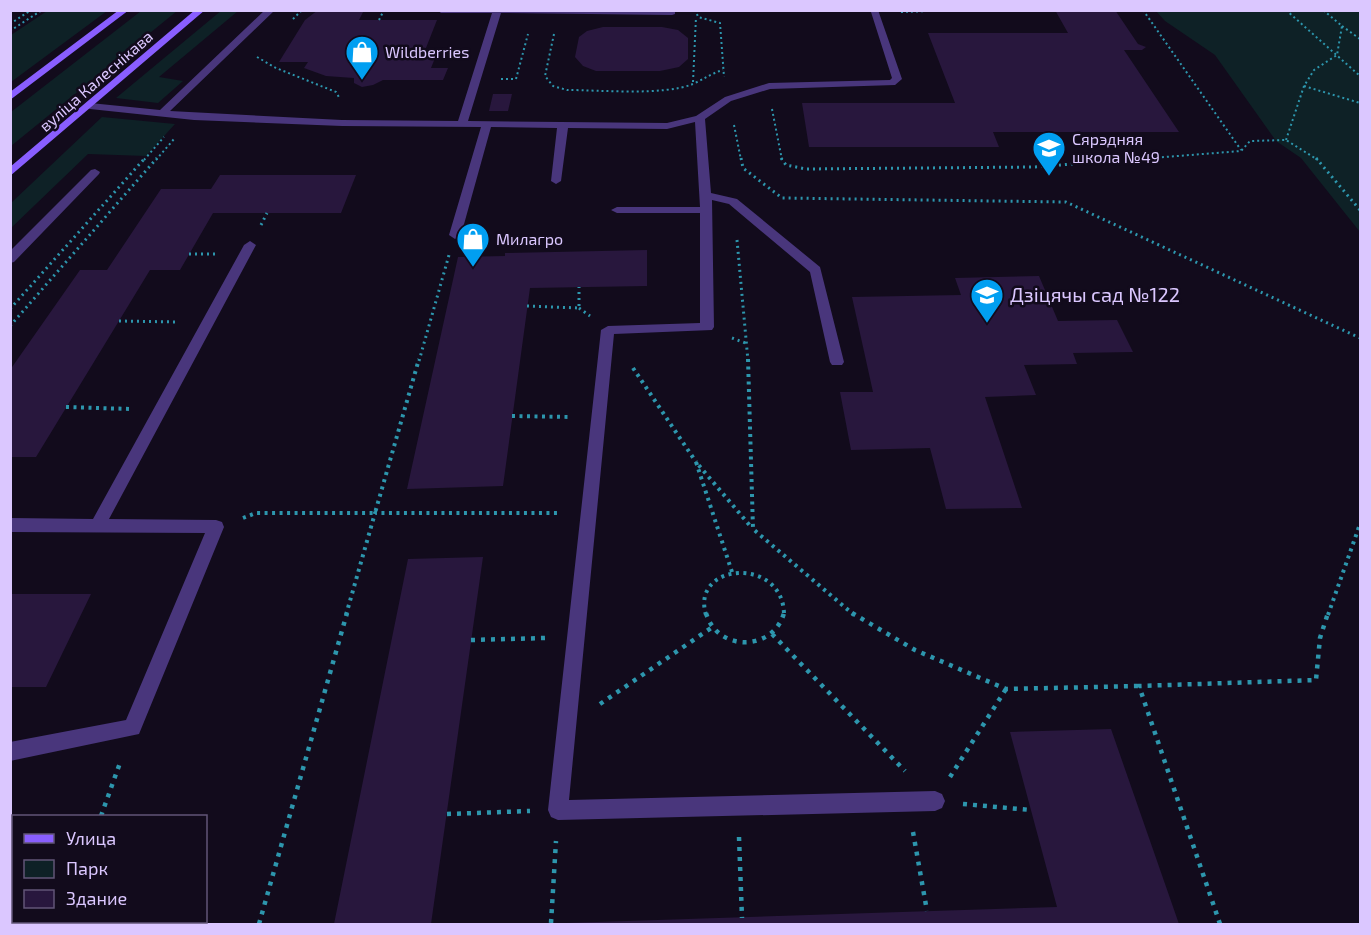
<svg xmlns="http://www.w3.org/2000/svg" width="1371" height="935" font-family="'Exo 2',sans-serif">
  <style>
    .green { fill: #0e2126 }
    .building { fill: #28173d }
    .lines { fill: none; stroke-linecap: round; stroke-linejoin: round }
    .path-far3 { stroke: #2d96ad; stroke-width: 2; stroke-dasharray: 2 3; stroke-linecap: butt }
    .path-far2 { stroke: #2d96ad; stroke-width: 3; stroke-dasharray: 2 4; stroke-linecap: butt }
    .path-far1 { stroke: #2d96ad; stroke-width: 4; stroke-dasharray: 3 4.5; stroke-linecap: butt }
    .path { stroke: #2d96ad; stroke-width: 4.5; stroke-dasharray: 4 6; stroke-linecap: butt }
    .lane { fill: #49367c; fill-rule: evenodd }
    .secondary { fill: #895eff; fill-rule: evenodd }
    .labels { text-anchor: middle; stroke-width: 5; stroke-linejoin: round; paint-order: stroke }
    .far-poi-label { font-size: 16px; fill: #dbc7ff; stroke: #120b1c; text-anchor: start }
    .far-street-label { font-size: 16px; fill: #dbc7ff; stroke: #120b1c }
    .poi-label { font-size: 20px; fill: #dbc7ff; stroke: #120b1c; text-anchor: start }
  </style>
  <rect width="100%" height="100%" fill="#120b1c"/>
  <path class="green" d="M 222,10 L 238,11 L 159,77 L 183,81 L 158,103 L 116,98 Z
    M 47,11 L 107,11 L 11,82 L 11,35 Z
    M 141,11 L 177,11 L 11,146 L 11,112 Z
    M 1156,11 L 1360,11 L 1360,232 L 1301,158 L 1276,141 L 1215,55 L 1165,21 Z
    M 102,117 L 175,124 L 146,156 L 88,154 L 11,228 L 11,203 Z"/>
  <path class="building" d="M 318,10 L 364,10 L 359,20 L 437,20 L 422,58 L 435,58 L 431,68 L 448,68 L 443,80 L 383,80 L 373,85 L 362,87 L 354,83 L 354,78 L 326,76 L 304,68 L 308,62 L 279,62 L 305,20 Z
    M 1055,10 L 1115,10 L 1138,44 L 1146,47 L 1142,50 L 1124,50 L 1179,132 L 993,132 L 999,147 L 809,147 L 802,103 L 955,103 L 928,33 L 1068,33 Z
    M 603,27 L 662,27 L 678,30 L 688,38 L 688,59 L 679,67 L 660,71 L 596,71 L 583,66 L 575,57 L 579,37 L 587,31 Z
    M 493,94 L 512,94 L 508,111 L 489,111 Z
    M 220,175 L 356,175 L 341,213 L 213,213 L 180,270 L 150,270 L 36,457 L 10,457 L 10,370 L 80,270 L 107,270 L 161,189 L 211,189 Z
    M 647,250 L 647,286 L 530,288 L 503,486 L 407,489 L 458,257 L 505,256 L 505,253 Z
    M 1039,276 L 1058,321 L 1117,320 L 1133,352 L 1073,353 L 1077,364 L 1024,365 L 1036,395 L 985,397 L 1022,508 L 946,509 L 930,448 L 851,450 L 840,392 L 873,392 L 852,297 L 961,295 L 955,278 Z
    M 483,557 L 431,924 L 334,924 L 408,559 Z
    M 10,594 L 91,594 L 46,687 L 10,687 Z
    M 1111,729 L 1179,924 L 567,924 L 566,923 L 1057,907 L 1010,732 Z"/>
  <g class="lines">
    <path class="path-far3" d="M 1143,10 L 1241,150
      M 1286,10 L 1360,76
      M 901,12 L 957,10
      M 697,14 L 698,17 L 720,23 L 724,77
      M 293,19 L 302,10
      M 379,20 L 384,10
      M 10,24 L 31,10
      M 1342,26 L 1360,39
      M 10,31 L 42,10
      M 554,34 L 545,76 L 553,86 L 567,90 C 601,90 663,96 693,84 C 704,79 712,73 723,70
      M 257,57 L 276,68 L 336,92 L 340,99
      M 501,79 L 516,79 L 528,34
      M 693,82 L 696,17
      M 1304,86 L 1360,103
      M 772,109 L 782,160
      M 734,125 L 741,160
      M 1286,140 L 1304,86 L 1314,70 L 1337,55 L 1342,26 L 1323,10
      M 144,160 L 164,137
      M 156,160 L 174,139
      M 1127,160 L 1241,151 L 1250,141 L 1286,140 L 1318,160"/>
    <path class="path-far2" d="M 741,158 L 743,168 L 782,198 L 1066,202 L 1360,338
      M 781,158 L 786,165 L 806,169 L 1035,167 L 1146,158
      M 1316,158 L 1360,210
      M 261,225 L 267,213
      M 737,240 L 748,361
      M 189,254 L 216,254
      M 527,306 L 579,308 L 579,287
      M 579,308 L 590,316
      M 10,309 L 145,158
      M 119,321 L 178,322
      M 10,326 L 157,158
      M 732,338 L 748,344
      M 419,361 L 449,255"/>
    <path class="path-far1" d="M 748,359 L 753,529 L 854,615
      M 633,368 L 696,462
      M 66,407 L 131,409
      M 512,416 L 572,417
      M 243,518 L 256,513 L 375,513 L 419,359
      M 732,572 L 696,462 L 752,528
      M 346,615 L 375,513 L 561,513
      M 706,615 C 690,562 784,556 784,615
      M 1328,615 L 1360,524"/>
    <path class="path" d="M 706,613 C 717,652 773,652 784,613
      M 852,613 L 915,650 L 1006,689 L 1139,686
      M 772,634 L 905,771
      M 471,640 L 545,638
      M 600,704 L 711,628
      M 950,777 L 1006,689
      M 963,804 L 1031,810
      M 447,814 L 530,811
      M 101,816 L 121,760
      M 913,832 L 927,911
      M 739,837 L 742,918
      M 551,923 L 556,841
      M 259,924 L 347,613
      M 1220,924 L 1139,686 L 1316,680 L 1320,638 L 1328,613"/>
    <path class="lane" d="M 265,10 L 275,10 L 170,111 L 342,120 L 458,121 L 492,13 L 441,13 L 437,10 L 675,10 L 675,14 L 672,15 L 501,13 L 468,121 L 667,123 L 696,116 L 725,97 L 769,83 L 890,80 L 892,78 L 871,12 L 878,10 L 902,79 L 895,85 L 770,89 L 731,101 L 705,119 L 711,193 L 737,199 L 820,267 L 844,362 L 842,365 L 832,365 L 830,362 L 810,272 L 729,204 L 712,200 L 714,327 L 712,330 L 614,334 L 569,800 L 935,791 L 942,794 L 945,801 L 942,808 L 935,811 L 558,820 L 551,817 L 548,810 L 601,330 L 608,326 L 700,323 L 700,213 L 617,213 L 611,210 L 617,207 L 700,207 L 695,122 L 667,129 L 568,128 L 561,181 L 556,184 L 551,181 L 557,128 L 491,127 L 461,235 L 455,239 L 449,235 L 481,127 L 342,126 L 194,120 L 90,109 L 85,106 L 90,103 L 160,110 Z
      M 95,169 L 100,172 L 99,174 L 14,262 L 10,263 L 10,251 L 91,170 Z
      M 250,241 L 256,245 L 109,519 L 216,520 L 222,522 L 224,527 L 139,734 L 10,761 L 10,742 L 126,720 L 205,533 L 10,532 L 10,518 L 93,519 L 244,245 Z"/>
    <path class="secondary" d="M 119,10 L 129,10 L 10,100 L 10,92 Z
      M 195,10 L 205,10 L 10,176 L 10,167 Z"/>
  </g>
  <defs>
    <g id="shop-pin" transform="scale(1.725)"><path d="M0 17L-7.5 6A9.5 9.5 0 1 1 7.5 6Z" fill="#019ff1" stroke="#120b1c"/><path d="M-5-2.5h2.3a2.7 3.5 0 0 1 5.4 0H5L5.5 6h-11ZM-1.5-2.5h3a1.5 2.3 0 0 0-3 0Z" fill="#fff"/></g>
    <g id="school-pin" transform="scale(1.725)"><path d="M0 17L-7.5 6A9.5 9.5 0 1 1 7.5 6Z" fill="#019ff1" stroke="#120b1c"/><path d="M0-5L7-2L0 1L-7-2ZM-4 1L0 2.5L4 1V4Q0 6-4 4Z" fill="#fff"/></g>
  </defs>
  <g fill-rule="evenodd">
    <use href="#shop-pin" x="362" y="52"/>
    <use href="#school-pin" x="1049" y="148"/>
    <use href="#shop-pin" x="473" y="239"/>
    <use href="#school-pin" x="987" y="295"/>
  </g>
  <g class="labels">
    <g class="far-poi-label">
      <text x="385" y="58">Wildberries</text>
      <text x="1072" y="145">Сярэдняя<tspan x="1072" dy="18">школа №49</tspan></text>
      <text x="496" y="245">Милагро</text>
    </g>
    <g class="far-street-label">
      <text transform="translate(96 81) rotate(-41)" y="6">вуліца Калеснікава</text>
    </g>
    <g class="poi-label">
      <text x="1010" y="302">Дзіцячы сад №122</text>
    </g>
  </g>
  <rect width="1371" height="935" fill="none" stroke="#dbc7ff" stroke-width="24"/>
  <rect x="12" y="815" width="195" height="108" fill="#120b1c" stroke="#625677" stroke-width="1.5"/>
  <rect x="24" y="834" width="30" height="9" fill="#895eff" stroke="#625677" stroke-width="1.5"/>
  <text x="66" y="845" font-size="18" fill="#dbc7ff">Улица</text>
  <rect x="24" y="860" width="30" height="18" fill="#0e2126" stroke="#625677" stroke-width="1.5"/>
  <text x="66" y="875" font-size="18" fill="#dbc7ff">Парк</text>
  <rect x="24" y="890" width="30" height="18" fill="#28173d" stroke="#625677" stroke-width="1.5"/>
  <text x="66" y="905" font-size="18" fill="#dbc7ff">Здание</text>
</svg>
